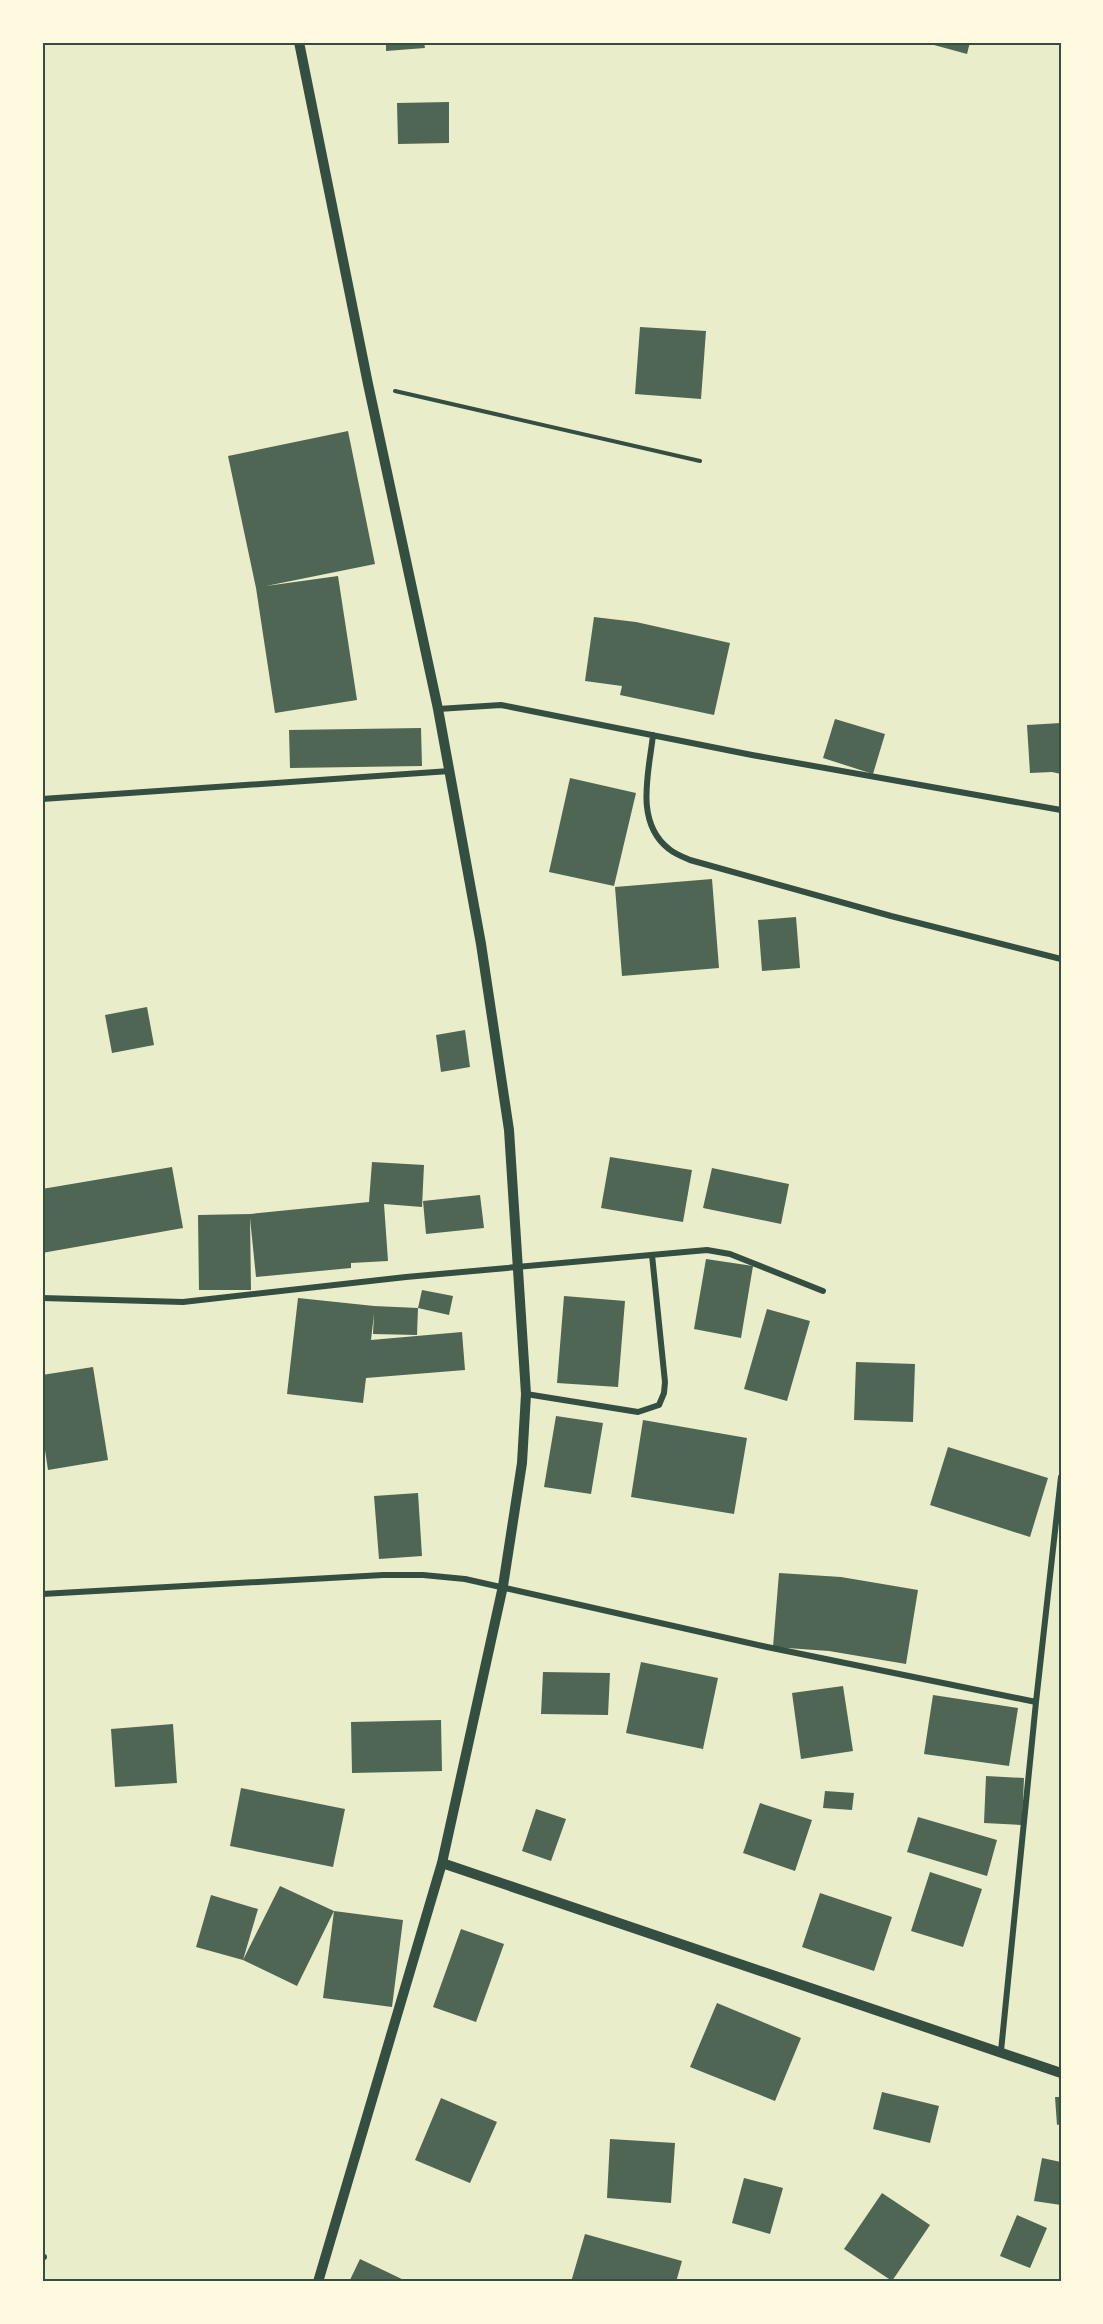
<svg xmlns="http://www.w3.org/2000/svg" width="1103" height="2324" font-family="'PT Sans Narrow',sans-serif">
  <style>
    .building { fill: #4f6655 }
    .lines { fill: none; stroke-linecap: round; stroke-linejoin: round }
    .path { stroke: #344e41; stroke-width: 4 }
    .minor { stroke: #344e41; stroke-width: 6 }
    .tertiary { stroke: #344e41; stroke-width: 10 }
    .neatline { fill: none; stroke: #344e41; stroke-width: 2 }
  </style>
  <rect width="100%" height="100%" fill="#e9edc9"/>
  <path class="building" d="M 386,42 L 424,42 L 425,48 L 386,51 Z
    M 923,42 L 970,42 L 967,54 Z
    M 449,102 L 449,143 L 398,144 L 397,103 Z
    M 640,327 L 706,331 L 701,399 L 635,394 Z
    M 348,431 L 375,564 L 266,586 L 338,576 L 357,700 L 275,713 L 256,588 L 228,456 Z
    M 594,617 L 636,622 L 730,643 L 714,715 L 620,695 L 622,686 L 585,681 Z
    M 835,719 L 885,734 L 873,774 L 823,758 Z
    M 1061,723 L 1061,774 L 1052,772 L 1030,773 L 1027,725 Z
    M 421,728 L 422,766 L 290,768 L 289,730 Z
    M 570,778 L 636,793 L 614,886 L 549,872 Z
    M 712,879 L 719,968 L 622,976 L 615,887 Z
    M 796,917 L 800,968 L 762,971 L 758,920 Z
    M 147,1007 L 154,1045 L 112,1053 L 105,1015 Z
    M 465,1030 L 470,1067 L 441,1072 L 436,1035 Z
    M 610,1157 L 692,1170 L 683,1222 L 601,1208 Z
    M 372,1162 L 424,1165 L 422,1207 L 384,1204 L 388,1261 L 351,1263 L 351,1268 L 256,1277 L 250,1218 L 251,1290 L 199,1290 L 198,1215 L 250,1214 L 369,1202 Z
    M 172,1167 L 183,1228 L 42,1253 L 42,1189 Z
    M 712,1168 L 789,1184 L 781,1224 L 703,1208 Z
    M 480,1195 L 484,1228 L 426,1234 L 423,1201 Z
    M 706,1259 L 753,1266 L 741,1338 L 694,1329 Z
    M 422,1290 L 453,1296 L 449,1315 L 418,1308 Z
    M 564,1296 L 625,1301 L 618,1387 L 557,1383 Z
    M 298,1298 L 374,1306 L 418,1308 L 417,1335 L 373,1334 L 374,1314 L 371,1340 L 462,1332 L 465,1370 L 366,1378 L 363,1403 L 287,1394 Z
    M 767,1309 L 810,1321 L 787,1401 L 744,1389 Z
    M 856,1362 L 915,1364 L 913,1422 L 854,1420 Z
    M 93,1367 L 108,1460 L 48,1470 L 42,1430 L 42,1375 Z
    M 556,1416 L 603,1423 L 591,1494 L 544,1487 Z
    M 643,1420 L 747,1438 L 734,1514 L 631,1497 Z
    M 948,1447 L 1048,1478 L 1030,1537 L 930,1505 Z
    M 418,1493 L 422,1556 L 379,1559 L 374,1496 Z
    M 779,1573 L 841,1577 L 918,1590 L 906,1664 L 829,1651 L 773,1647 Z
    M 641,1662 L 718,1678 L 703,1749 L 626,1733 Z
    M 543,1672 L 610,1673 L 608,1715 L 541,1714 Z
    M 843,1686 L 853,1751 L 801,1759 L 792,1693 Z
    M 933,1695 L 1018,1708 L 1009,1766 L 924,1754 Z
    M 441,1720 L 442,1771 L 352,1773 L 351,1722 Z
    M 173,1724 L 177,1783 L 115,1787 L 111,1729 Z
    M 986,1776 L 1024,1778 L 1022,1825 L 984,1823 Z
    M 241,1788 L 345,1809 L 333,1867 L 230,1846 Z
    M 825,1791 L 854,1793 L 852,1810 L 823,1808 Z
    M 760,1803 L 812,1820 L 795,1871 L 743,1853 Z
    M 536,1809 L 566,1819 L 551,1861 L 522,1851 Z
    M 918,1817 L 997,1840 L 987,1876 L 907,1852 Z
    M 930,1872 L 982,1889 L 963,1947 L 911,1931 Z
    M 280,1886 L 334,1911 L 403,1920 L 392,2007 L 323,1998 L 334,1911 L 297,1986 L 243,1960 Z
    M 820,1893 L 892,1917 L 874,1971 L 802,1947 Z
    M 211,1895 L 258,1909 L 243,1960 L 196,1947 Z
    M 461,1929 L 504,1944 L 476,2022 L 433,2007 Z
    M 717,2003 L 801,2038 L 775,2101 L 690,2067 Z
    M 882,2092 L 939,2106 L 930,2143 L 873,2129 Z
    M 1055,2097 L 1061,2097 L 1061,2124 L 1057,2125 Z
    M 441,2098 L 497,2122 L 470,2183 L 415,2160 Z
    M 610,2139 L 675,2143 L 671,2203 L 607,2198 Z
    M 1042,2158 L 1061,2162 L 1061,2205 L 1034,2201 Z
    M 744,2178 L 783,2188 L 770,2234 L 732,2223 Z
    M 882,2193 L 930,2225 L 892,2281 L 844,2249 Z
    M 1017,2215 L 1047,2228 L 1030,2268 L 1000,2256 Z
    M 585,2234 L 682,2261 L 676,2282 L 571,2282 Z
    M 360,2259 L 408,2282 L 349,2282 Z"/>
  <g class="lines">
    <path class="path" d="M 395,391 L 700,461"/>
    <path class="minor" d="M 438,709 L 501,705 L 752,755 L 1061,810
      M 653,735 C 649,772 634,822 669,849 C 675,854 683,857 690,860 L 891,916 L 1061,959
      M 42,799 L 450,771
      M 42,1298 L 183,1302 L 406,1277 L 707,1250 L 730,1254 L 823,1291
      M 526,1394 L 638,1412 L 659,1405 L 664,1393 L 665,1382 L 652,1255
      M 42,1594 L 383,1575 L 423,1575 L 465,1579 L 767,1647 L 1036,1702
      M 1001,2051 L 1036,1702 L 1061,1477
      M 42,2257 L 44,2257"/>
    <path class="tertiary" d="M 299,42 L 368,384 L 438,709 L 481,944 L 509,1130 L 526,1394 L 522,1463 L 503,1586 L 442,1863 L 318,2282
      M 442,1863 L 1061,2073"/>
  </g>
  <rect width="1103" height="2324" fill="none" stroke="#fefae0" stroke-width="87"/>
  <rect x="44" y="44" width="1016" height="2236" class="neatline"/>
</svg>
